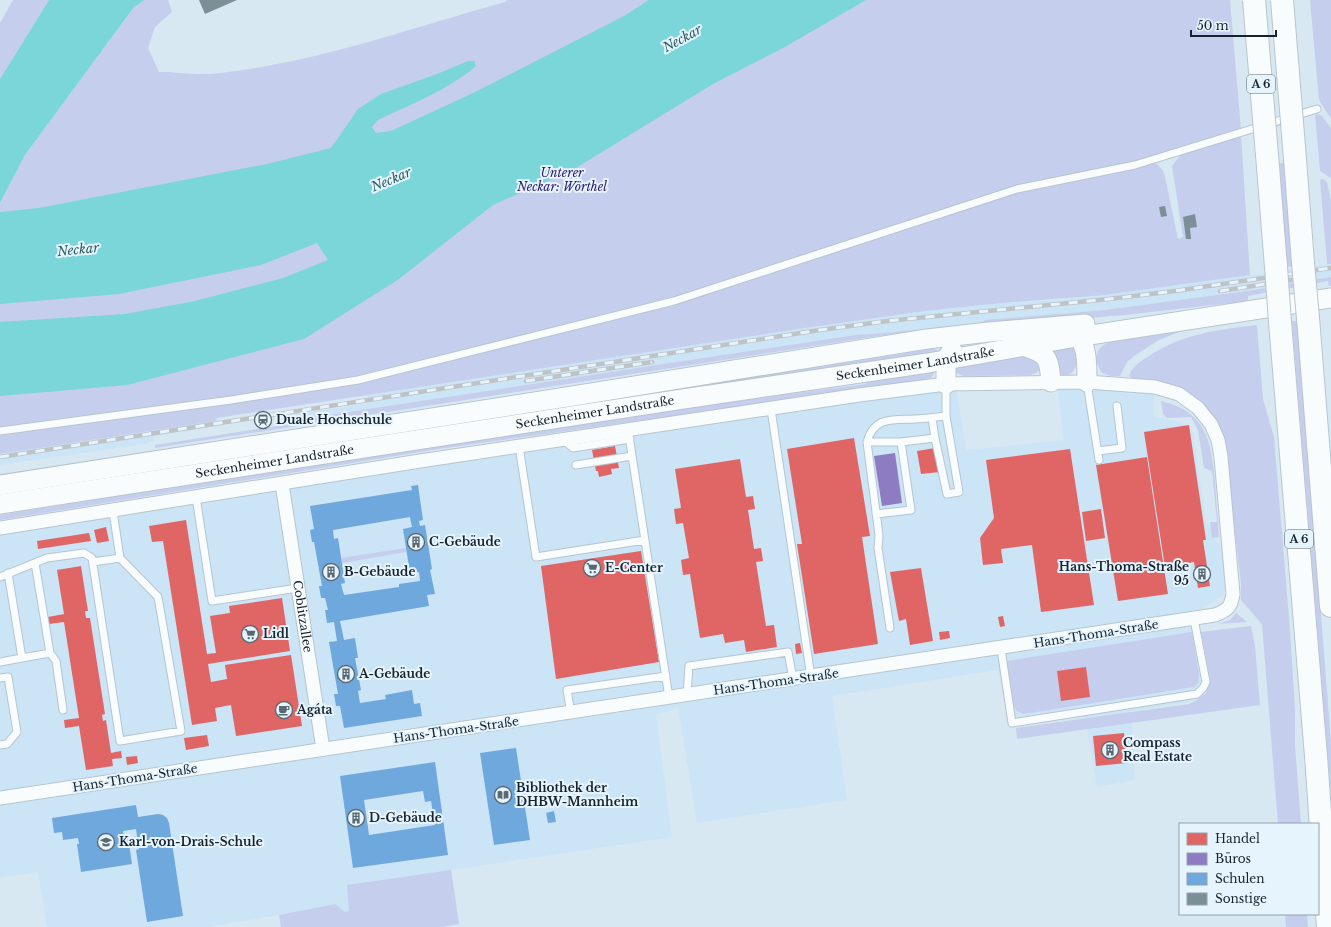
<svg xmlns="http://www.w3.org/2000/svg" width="1331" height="927" font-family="'Libre Baskerville',serif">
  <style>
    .built { fill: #cbe4f6 }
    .green { fill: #c5ceec }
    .water { fill: #7ad6d9 }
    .shops { fill: #e06666 }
    .offices { fill: #8e7cc3 }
    .schools { fill: #6fa8dc; fill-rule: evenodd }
    .building { fill: #7c8f97 }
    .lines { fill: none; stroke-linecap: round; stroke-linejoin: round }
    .service-casing { stroke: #b7c5ce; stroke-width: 9 }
    .minor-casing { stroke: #b7c5ce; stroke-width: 15 }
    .secondary-casing { stroke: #b7c5ce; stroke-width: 21 }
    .motorway-casing { stroke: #b7c5ce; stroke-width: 24 }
    .service { stroke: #f9fcfd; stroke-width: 7 }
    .minor { stroke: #f9fcfd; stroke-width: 13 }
    .secondary { stroke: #f9fcfd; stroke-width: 19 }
    .motorway { stroke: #f9fcfd; stroke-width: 22 }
    .rail-casing { stroke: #bfc3c6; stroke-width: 4.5 }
    .rail { stroke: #e6f4fe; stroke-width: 3; stroke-dasharray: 9; stroke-linecap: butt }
    .motorway-bridge-casing { stroke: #b7c5ce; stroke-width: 24; stroke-linecap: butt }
    .motorway-bridge { stroke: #f9fcfd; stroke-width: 22 }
    .labels { text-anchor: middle; stroke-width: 4; stroke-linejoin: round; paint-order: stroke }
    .shield { fill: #e6f4fe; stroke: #54626b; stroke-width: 1 }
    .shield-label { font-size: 11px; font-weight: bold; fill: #16232c }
    .park-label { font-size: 12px; font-style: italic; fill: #2b1970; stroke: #e6f4fe }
    .street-label { font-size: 12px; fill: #16232c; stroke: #e6f4fe }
    .poi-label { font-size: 12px; font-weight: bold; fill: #16232c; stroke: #e6f4fe; text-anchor: start }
    .water-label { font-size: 13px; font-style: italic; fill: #2b5f5f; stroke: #e6f4fe }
  </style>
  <rect width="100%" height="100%" fill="#d8e8f2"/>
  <path class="built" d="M 1331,264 L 1331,277 L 1254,290 L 1105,310 L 985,320 L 983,323 L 876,334 L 855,335 L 285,422 L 284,416 L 369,403 L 367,395 L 805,328 L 925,311 L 991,304 L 1055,300 L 1223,279 Z
    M 1057,386 L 1154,389 L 1154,416 L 1184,424 L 1193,432 L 1206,524 L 1211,526 L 1215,539 L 1222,549 L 1225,560 L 1226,583 L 1223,595 L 1197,613 L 1208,679 L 1205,693 L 1197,699 L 1188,702 L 1131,711 L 1135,780 L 1097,787 L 1085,717 L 1009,727 L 998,670 L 832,696 L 847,800 L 697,823 L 678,707 L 656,715 L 672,837 L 451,870 L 459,924 L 442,927 L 347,927 L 335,904 L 279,915 L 207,927 L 47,927 L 38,872 L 0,878 L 0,532 L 956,387 L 966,450 L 1064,440 Z
    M 217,418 L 219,426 L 154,436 L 154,441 L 144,444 L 0,465 L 0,454 L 153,431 Z"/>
  <path class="green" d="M 13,0 L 49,0 L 0,79 L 0,23 Z
    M 145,0 L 168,0 L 172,12 L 155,27 L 148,48 L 159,72 C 178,72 202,76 220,73 C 318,62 411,28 505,2 L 507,0 L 1230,0 L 1241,130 L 1143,159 L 1144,164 L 1154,162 L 1158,165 L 1164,172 L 1178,239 L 1183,237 L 1172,166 L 1181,154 L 1241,135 L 1250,275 L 1104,295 L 991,304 L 925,311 L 805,328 L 217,418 L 215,421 L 0,454 L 0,229 L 25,210 L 0,212 L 0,203 L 25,155 L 134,7 Z
    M 1310,0 L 1331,0 L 1331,119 L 1319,100 Z
    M 1318,114 L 1322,116 L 1331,128 L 1331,178 L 1320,171 L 1315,115 Z
    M 1284,162 L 1293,266 L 1287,267 L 1279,164 Z
    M 1323,179 L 1327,182 L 1331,201 L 1331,264 L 1327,264 L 1320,180 Z
    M 1331,277 L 1331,286 L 1329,286 L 1328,281 L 1248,296 L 1248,301 L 1125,315 L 920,331 L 878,336 L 155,448 L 155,445 L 303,422 L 303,419 L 855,335 C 898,333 940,326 983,323 L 985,320 L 1105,310 L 1254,290 Z
    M 1292,321 L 1298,321 L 1331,742 L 1331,796 Z
    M 1197,325 L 1159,340 L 1134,356 L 1127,362 L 1120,376 L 1111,376 L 1102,373 C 1096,364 1093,355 1102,346 C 1105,344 1110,342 1114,341 Z
    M 1257,325 L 1263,399 L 1274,437 L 1290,630 L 1295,710 L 1295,745 L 1301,824 L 1278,824 L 1262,624 L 1241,600 L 1241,583 L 1225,450 L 1179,388 L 1159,382 L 1134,379 L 1129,376 C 1132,367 1138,363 1146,358 C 1180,334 1216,330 1257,325 Z
    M 1076,340 C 1077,353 1081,383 1057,373 L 1048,351 Z
    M 932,348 L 941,352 L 0,496 L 0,492 Z
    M 1030,353 L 1041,366 L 1038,372 L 1030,375 L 964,376 L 956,373 L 952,366 Z
    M 936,368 L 932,377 L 926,380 L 439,449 L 0,520 L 0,515 C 287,467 576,422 865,384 L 877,378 Z
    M 1161,401 C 1207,412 1211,441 1215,482 C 1216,500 1218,518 1219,537 L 1212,538 L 1210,522 L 1217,522 L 1212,471 L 1204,468 L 1198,430 L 1191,417 L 1167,418 L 1163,414 Z
    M 406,548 L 406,552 L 342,563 L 341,558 Z
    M 1236,613 L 1247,622 L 1218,624 L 1230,620 Z
    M 1251,626 L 1255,646 L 1260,705 L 1017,739 L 1016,728 L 1189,704 L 1197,700 L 1206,693 L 1210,679 L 1201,632 Z
    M 1192,632 L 1199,675 L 1198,683 L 1194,687 L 1024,714 L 1017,711 L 1013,705 L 1007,661 Z
    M 451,870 L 459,924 L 442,927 L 281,927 L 279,915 L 335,904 L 345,912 L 349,911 L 347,885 Z
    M 1285,914 L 1307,914 L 1308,927 L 1286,927 Z"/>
  <path class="water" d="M 49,0 L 145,0 L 134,7 L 25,155 L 0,203 L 0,79 Z
    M 649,0 L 866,0 L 783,48 L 713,84 L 571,171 L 493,205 L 399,279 L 304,339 L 127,385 L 0,396 L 0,322 L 125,314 L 195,301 L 283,278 L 328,260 L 317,243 L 261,265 L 119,294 L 0,304 L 0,212 L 39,208 L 267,164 L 331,148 L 358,109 L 381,94 L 437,74 L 468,61 L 474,61 L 476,66 C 448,90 411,104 378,120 L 372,127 L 376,133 L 391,131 L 473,93 L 624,16 Z"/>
  <path class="shops" d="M 1189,425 L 1206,540 L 1203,540 L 1210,586 L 1198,588 L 1194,562 L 1165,567 L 1144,432 Z
    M 854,438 L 870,536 L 862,537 L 878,644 L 814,654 L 797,544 L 802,544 L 787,449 Z
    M 615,446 L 619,468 L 611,469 L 612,474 L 599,477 L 598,471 L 596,471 L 592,450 Z
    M 935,448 L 940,472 L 921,474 L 917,451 Z
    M 1070,449 L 1094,605 L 1041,612 L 1032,545 L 1001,549 L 1003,563 L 983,565 L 980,538 L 994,518 L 986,460 Z
    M 1147,457 L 1168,594 L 1118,601 L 1096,465 Z
    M 740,459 L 746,497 L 753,496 L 755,509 L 748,510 L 754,549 L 761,548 L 763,561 L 756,562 L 766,626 L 774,625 L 777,647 L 746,652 L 744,640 L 725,643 L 723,634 L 700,638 L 690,574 L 683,575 L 681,560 L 689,558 L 683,523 L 676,524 L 674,509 L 681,508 L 675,469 Z
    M 1101,509 L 1105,538 L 1086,541 L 1082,512 Z
    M 186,520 L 207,654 L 216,653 L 210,616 L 230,613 L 229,606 L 282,598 L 290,651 L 208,664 L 211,682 L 227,679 L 225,665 L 291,655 L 302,726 L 236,736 L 231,705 L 215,708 L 217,721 L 192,725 L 163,541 L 152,542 L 149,526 Z
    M 106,527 L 109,541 L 97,543 L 94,530 Z
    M 89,533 L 91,541 L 38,549 L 37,541 Z
    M 641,551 L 659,662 L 556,679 L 541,566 Z
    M 81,566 L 88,611 L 85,611 L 86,618 L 90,618 L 105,714 L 102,715 L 103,721 L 106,720 L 111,753 L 121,751 L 122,758 L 112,759 L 113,766 L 86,770 L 79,726 L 65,728 L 64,720 L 79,718 L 64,622 L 49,624 L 48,617 L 64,614 L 57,570 Z
    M 921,568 L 933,641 L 910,645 L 906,619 L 899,621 L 890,572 Z
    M 1003,616 L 1005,626 L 1000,627 L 998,617 Z
    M 949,631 L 950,638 L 940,640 L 939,632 Z
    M 800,643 L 802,653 L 796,654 L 795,644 Z
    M 1086,667 L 1090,697 L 1061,701 L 1057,671 Z
    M 1124,733 L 1127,763 L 1096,766 L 1093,736 Z
    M 207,735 L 209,746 L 186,750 L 184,738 Z
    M 137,756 L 138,763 L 127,765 L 126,757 Z"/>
  <path class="offices" d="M 895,453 L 902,503 L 882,506 L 874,456 Z"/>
  <path class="schools" d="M 418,485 L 423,520 L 419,521 L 420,526 L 425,525 L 432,569 L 430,570 L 435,594 L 427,595 L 429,606 L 340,621 L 344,640 L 355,638 L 358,658 L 355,658 L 361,690 L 358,691 L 360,703 L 386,699 L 385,695 L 412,690 L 414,704 L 420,703 L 422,716 L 344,728 L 340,706 L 336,706 L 334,694 L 338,694 L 329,642 L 337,641 L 334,622 L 327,623 L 325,610 L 328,610 L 325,598 L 321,598 L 319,586 L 322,586 L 314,542 L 312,542 L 310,530 L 314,529 L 310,506 L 412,490 L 411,486 ZM 410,517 L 412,527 L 403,529 L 406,548 L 410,573 L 419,572 L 420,581 L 399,584 L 399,587 L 344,595 L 341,584 L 345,583 L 338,538 L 334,539 L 333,530 Z
    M 516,748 L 530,840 L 494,845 L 480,753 Z
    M 435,762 L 448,855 L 353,868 L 340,776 ZM 423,791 L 425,802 L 431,801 L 435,825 L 369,835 L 364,800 Z
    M 136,805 L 138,817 L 158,814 L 163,815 L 167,818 L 169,823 L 183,916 L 147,922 L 136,850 L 139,849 L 136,829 L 123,831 L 124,837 L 128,837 L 132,864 L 81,872 L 77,844 L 79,844 L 78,838 L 63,840 L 62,832 L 54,833 L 52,818 Z
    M 554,811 L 556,822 L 548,823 L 546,813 Z"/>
  <path class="building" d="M 199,0 L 237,0 L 205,14 Z
    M 1165,206 L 1167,216 L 1161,217 L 1159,207 Z
    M 1195,214 L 1197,227 L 1190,228 L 1191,239 L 1186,239 L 1183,217 Z"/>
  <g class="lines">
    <g class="service-casing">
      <path id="service" d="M 1087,383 L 1099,460
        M 771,409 L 811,677
        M 628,429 L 669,698
        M 0,431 L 231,400 L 358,380 L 674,301 L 1017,189 L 1135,165 L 1317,109
        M 935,438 L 947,494 L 959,492 L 946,416 L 946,385
        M 563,440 L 573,448 L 630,439
        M 867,442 L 901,442 L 935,438 L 932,418
        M 519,446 L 536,557 L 645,540
        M 1098,451 L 1122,448 L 1117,406
        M 576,465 L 632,456
        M 196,497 L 212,601 L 298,588
        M 876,514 L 911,510 L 901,442
        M 93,562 L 120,558
        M 0,577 L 47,558 L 84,553 L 92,558 L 120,741 L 181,731 L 158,597 L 120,558 L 113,511
        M 890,628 L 878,548 L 879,535 L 867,442 C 874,416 893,420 915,419 C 925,419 935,417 946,416
        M 1001,649 L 1012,723 L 1197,694 L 1203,688 L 1206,682 L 1194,619
        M 50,653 L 56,661 L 63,710
        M 22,658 L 50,653 L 35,563
        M 0,662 L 22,658 L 8,573
        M 0,678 L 8,677 L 17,732 L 7,744 L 0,745
        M 687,695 L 689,666 L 788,652 L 793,679
        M 571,713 L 567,690 L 666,676"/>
    </g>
    <g class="minor-casing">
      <g id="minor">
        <path id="s1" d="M 282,484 L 323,749"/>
        <path d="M 0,528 L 420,461 L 859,395 L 946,384 L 1087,382 L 1155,387 L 1179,394 L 1198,408 L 1211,424 L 1218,440 L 1221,457 L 1233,594 C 1231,607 1228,610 1215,615 L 0,798"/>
      </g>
    </g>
    <g class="secondary-casing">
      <g id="secondary">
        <path d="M 1075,326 C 1087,349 1087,357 1087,382"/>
        <path d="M 1023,346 C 1047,354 1049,356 1051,382"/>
        <path d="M 946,384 L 946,360 L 952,350"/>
        <path d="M 0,485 L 573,396 L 927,339 L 989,332 L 1085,324"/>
        <path id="s2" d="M 0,504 L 683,399 L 928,363 L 1071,338 L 1331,298"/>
      </g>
    </g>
    <g class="motorway-casing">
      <path id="motorway" d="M 1295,159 L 1303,263
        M 1268,167 L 1276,267
        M 1308,318 L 1331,606
        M 1280,322 L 1316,756 L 1328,927"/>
    </g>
    <use href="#service" class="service"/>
    <use href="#minor" class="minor"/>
    <use href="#secondary" class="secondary"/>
    <use href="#motorway" class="motorway"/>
    <g class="rail-casing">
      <path id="rail" d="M 1220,291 L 1291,280
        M 526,381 L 652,362
        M 0,457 L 820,330 L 887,321 L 1109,299 L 1175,291 L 1331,268"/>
    </g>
    <use href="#rail" class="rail"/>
    <g class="motorway-bridge-casing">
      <path id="motorway-bridge" d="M 1254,0 L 1268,167
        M 1282,0 L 1295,159
        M 1303,263 L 1308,318
        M 1276,267 L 1280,322"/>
    </g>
    <use href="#motorway-bridge" class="motorway-bridge"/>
  </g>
  <defs>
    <g id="station-ring" transform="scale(0.9)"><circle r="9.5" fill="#e6f4fe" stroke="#5a6871" stroke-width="1.5"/><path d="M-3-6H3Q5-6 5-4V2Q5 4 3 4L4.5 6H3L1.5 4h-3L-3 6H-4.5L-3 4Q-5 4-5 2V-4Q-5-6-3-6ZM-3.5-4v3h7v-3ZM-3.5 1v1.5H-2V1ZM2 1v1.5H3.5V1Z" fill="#5a6871"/></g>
    <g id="building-ring" transform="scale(0.9)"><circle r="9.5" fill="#e6f4fe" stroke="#5a6871" stroke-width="1.5"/><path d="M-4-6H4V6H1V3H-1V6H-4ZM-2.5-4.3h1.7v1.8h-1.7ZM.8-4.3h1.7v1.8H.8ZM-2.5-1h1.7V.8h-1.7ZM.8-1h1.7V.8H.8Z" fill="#5a6871"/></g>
    <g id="supermarket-ring" transform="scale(0.9)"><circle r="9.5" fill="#e6f4fe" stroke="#5a6871" stroke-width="1.5"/><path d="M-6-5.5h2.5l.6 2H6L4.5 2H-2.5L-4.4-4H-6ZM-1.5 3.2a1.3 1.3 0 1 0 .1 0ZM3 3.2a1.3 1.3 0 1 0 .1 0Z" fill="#5a6871"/></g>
    <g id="cafe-ring" transform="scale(0.9)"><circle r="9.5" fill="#e6f4fe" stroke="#5a6871" stroke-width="1.5"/><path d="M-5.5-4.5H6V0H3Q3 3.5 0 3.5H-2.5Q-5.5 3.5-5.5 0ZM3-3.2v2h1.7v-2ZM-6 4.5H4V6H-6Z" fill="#5a6871"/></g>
    <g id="library-ring" transform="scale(0.9)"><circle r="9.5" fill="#e6f4fe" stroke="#5a6871" stroke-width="1.5"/><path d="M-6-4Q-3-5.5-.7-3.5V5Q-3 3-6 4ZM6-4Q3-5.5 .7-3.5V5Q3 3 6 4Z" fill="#5a6871"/></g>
    <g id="school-ring" transform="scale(0.9)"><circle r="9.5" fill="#e6f4fe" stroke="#5a6871" stroke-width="1.5"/><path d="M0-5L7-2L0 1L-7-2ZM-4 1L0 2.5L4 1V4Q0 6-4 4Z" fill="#5a6871"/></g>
  </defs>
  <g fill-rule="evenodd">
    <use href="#station-ring" x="263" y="420"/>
    <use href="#building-ring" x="416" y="542"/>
    <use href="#supermarket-ring" x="592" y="568"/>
    <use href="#building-ring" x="331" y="572"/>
    <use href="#building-ring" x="1202" y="574"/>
    <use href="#supermarket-ring" x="250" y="634"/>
    <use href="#building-ring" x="346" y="674"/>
    <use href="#cafe-ring" x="284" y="710"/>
    <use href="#building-ring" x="1110" y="750"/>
    <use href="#library-ring" x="503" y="795"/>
    <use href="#building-ring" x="356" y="818"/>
    <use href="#school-ring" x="106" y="842"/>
  </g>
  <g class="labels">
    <g class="shield">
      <rect x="1247" y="75" width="28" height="18" rx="3"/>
      <rect x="1285" y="530" width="28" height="18" rx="3"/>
    </g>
    <g class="shield-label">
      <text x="1261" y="88">A 6</text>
      <text x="1299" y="543">A 6</text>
    </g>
    <g class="park-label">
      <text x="562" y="177">Unterer<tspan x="562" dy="14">Neckar: Wörthel</tspan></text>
    </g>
    <g class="street-label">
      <text dy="4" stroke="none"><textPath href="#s2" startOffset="926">Seckenheimer Landstraße</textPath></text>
      <text dy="4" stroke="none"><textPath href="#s2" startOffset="602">Seckenheimer Landstraße</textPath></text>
      <text dy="4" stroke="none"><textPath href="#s2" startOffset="278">Seckenheimer Landstraße</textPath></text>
      <text dy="4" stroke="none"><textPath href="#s1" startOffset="134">Coblitzallee</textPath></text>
      <text transform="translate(1096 634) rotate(-9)" y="4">Hans-Thoma-Straße</text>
      <text transform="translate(776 682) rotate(-8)" y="4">Hans-Thoma-Straße</text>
      <text transform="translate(456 730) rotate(-8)" y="4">Hans-Thoma-Straße</text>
      <text transform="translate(135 778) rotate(-9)" y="4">Hans-Thoma-Straße</text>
    </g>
    <g class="poi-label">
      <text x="276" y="424">Duale Hochschule</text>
      <text x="429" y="546">C-Gebäude</text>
      <text x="1189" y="571" text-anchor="end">Hans-Thoma-Straße<tspan x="1189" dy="14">95</tspan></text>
      <text x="605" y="572">E-Center</text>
      <text x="344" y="576">B-Gebäude</text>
      <text x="263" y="638">Lidl</text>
      <text x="359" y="678">A-Gebäude</text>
      <text x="297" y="714">Agáta</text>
      <text x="1123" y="747">Compass<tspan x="1123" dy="14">Real Estate</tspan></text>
      <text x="516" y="792">Bibliothek der<tspan x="516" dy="14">DHBW-Mannheim</tspan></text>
      <text x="369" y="822">D-Gebäude</text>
      <text x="119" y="846">Karl-von-Drais-Schule</text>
    </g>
    <g class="water-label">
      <text transform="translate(682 38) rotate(-29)" y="5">Neckar</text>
      <text transform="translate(391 179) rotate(-23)" y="5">Neckar</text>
      <text transform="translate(78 249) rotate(-6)" y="5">Neckar</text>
    </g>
  </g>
  <rect x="1179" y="823" width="140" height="92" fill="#e6f4fe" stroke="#93a0aa"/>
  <rect x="1187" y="833" width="20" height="12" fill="#e06666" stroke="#93a0aa"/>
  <text x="1215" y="843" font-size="12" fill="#16232c">Handel</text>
  <rect x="1187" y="853" width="20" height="12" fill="#8e7cc3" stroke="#93a0aa"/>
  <text x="1215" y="863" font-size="12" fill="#16232c">Büros</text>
  <rect x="1187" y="873" width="20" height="12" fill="#6fa8dc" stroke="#93a0aa"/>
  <text x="1215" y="883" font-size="12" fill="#16232c">Schulen</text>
  <rect x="1187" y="893" width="20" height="12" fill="#7c8f97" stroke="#93a0aa"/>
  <text x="1215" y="903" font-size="12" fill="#16232c">Sonstige</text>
  <path d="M1191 30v6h85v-6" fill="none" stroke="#16232c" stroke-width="2"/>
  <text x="1197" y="30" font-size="12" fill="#16232c" stroke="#e6f4fe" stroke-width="3" paint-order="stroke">50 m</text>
</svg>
